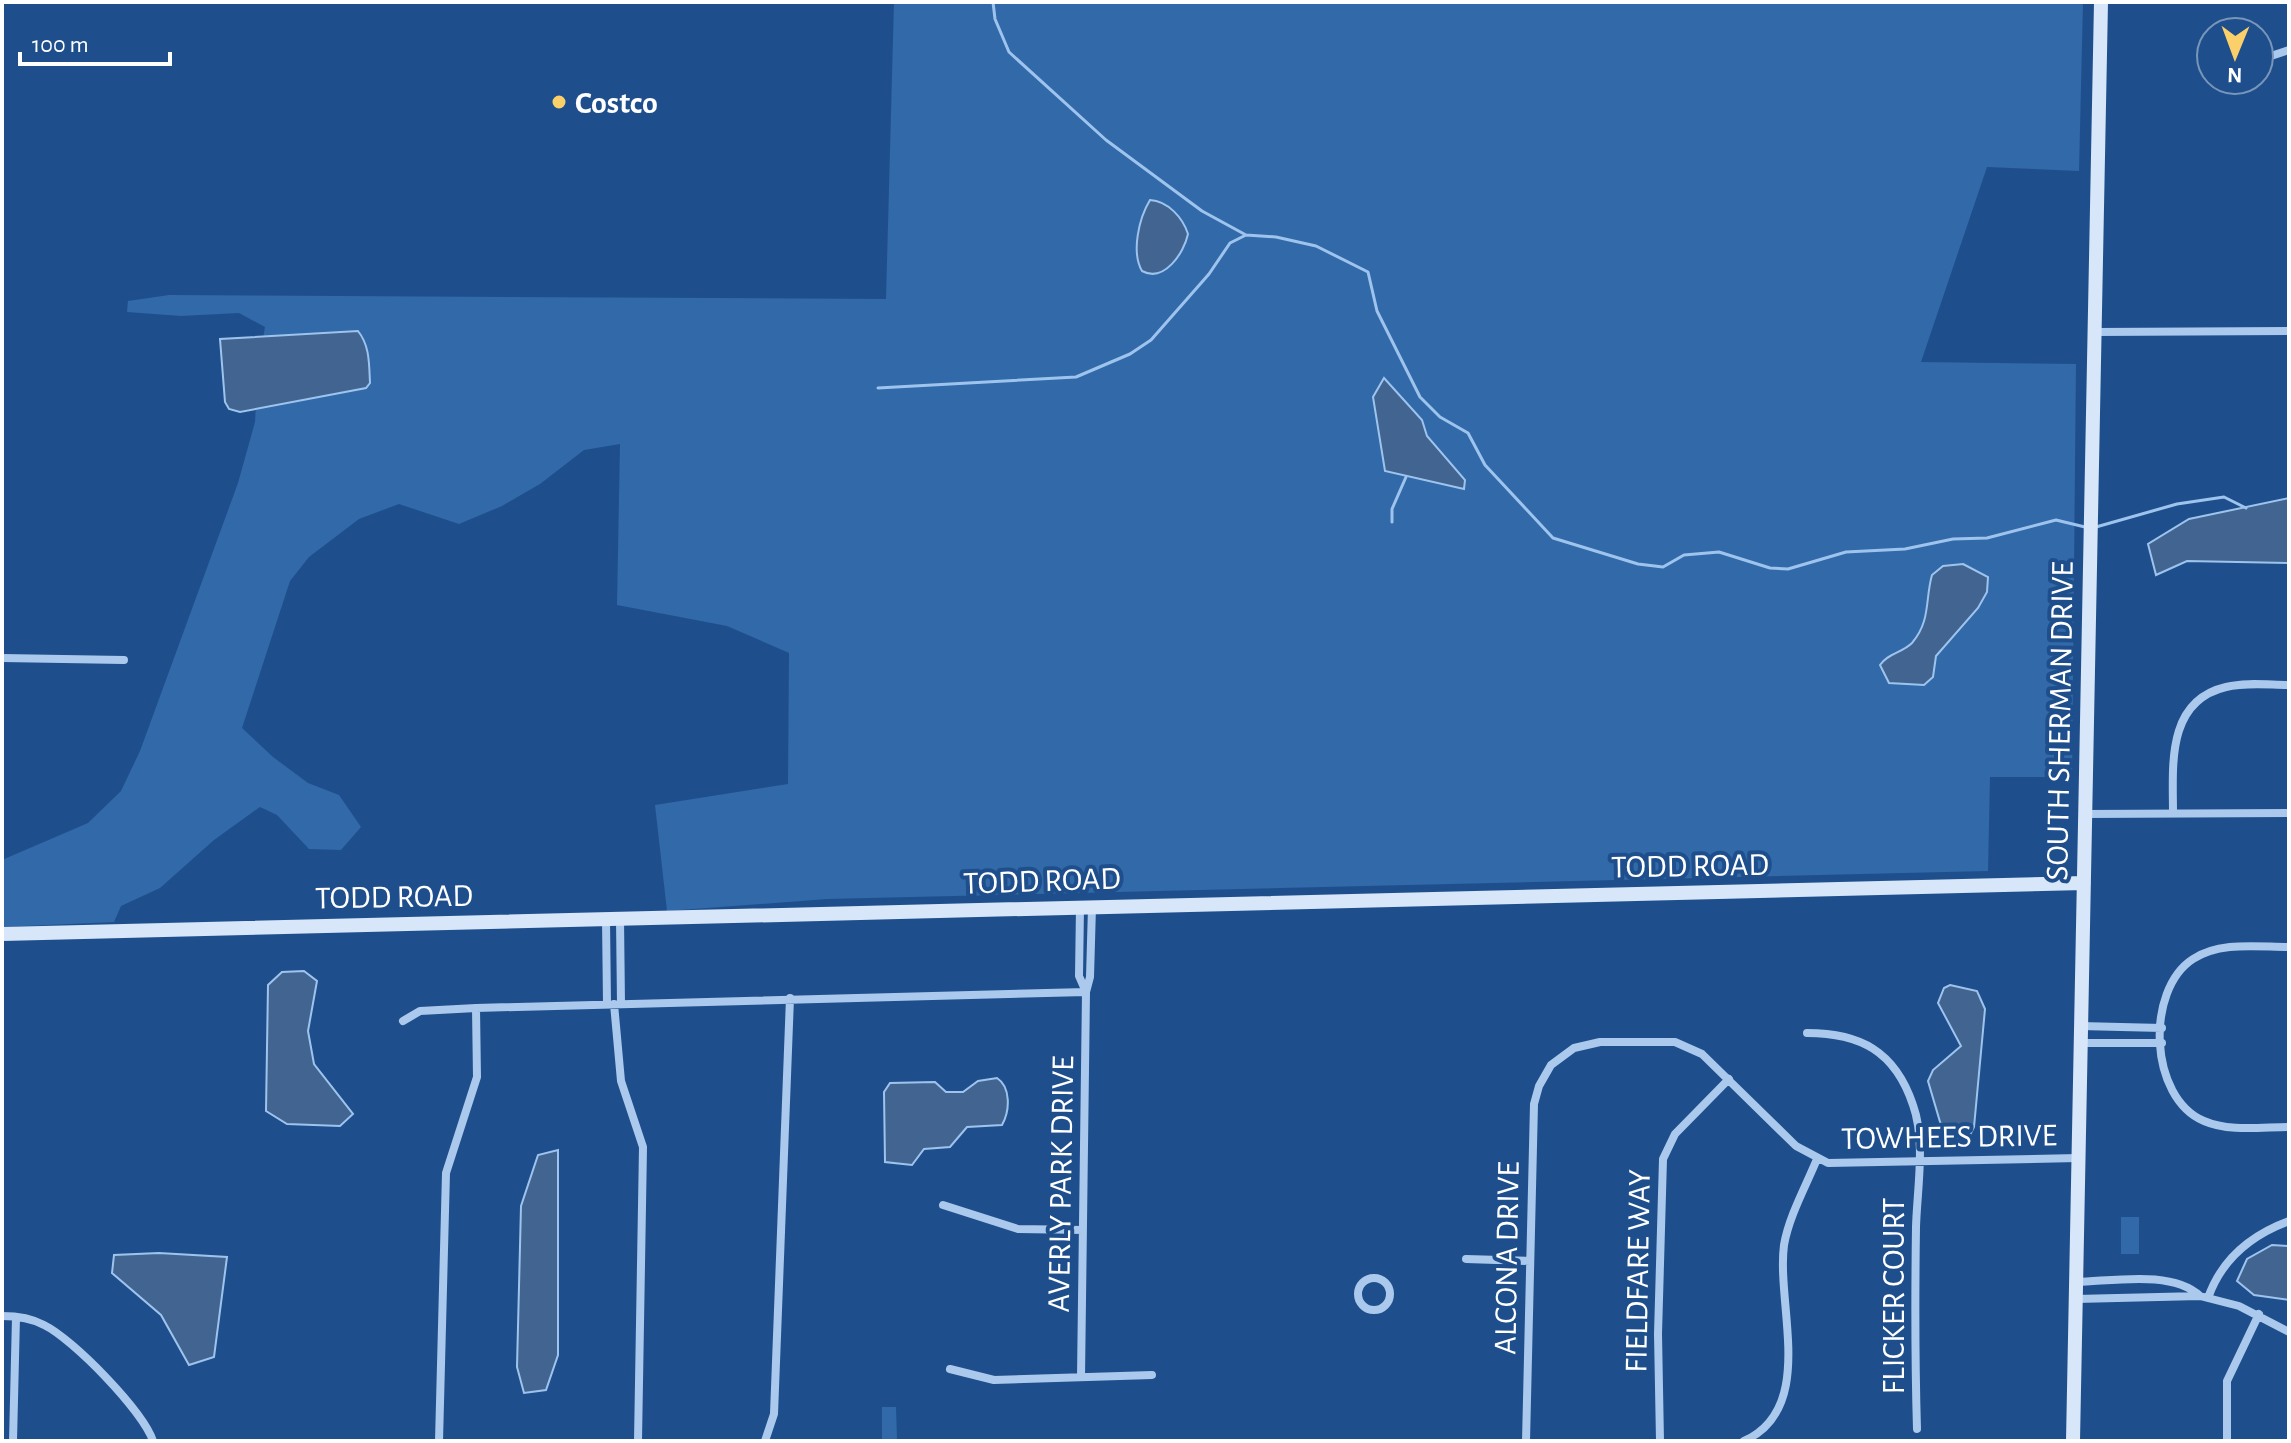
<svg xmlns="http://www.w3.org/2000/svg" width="2291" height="1443" font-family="'Alegreya Sans',sans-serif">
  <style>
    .green { fill: #3169a9 }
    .water { fill: #416590; stroke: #9ec4ee; stroke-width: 2 }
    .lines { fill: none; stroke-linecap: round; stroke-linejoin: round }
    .stream { stroke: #9ec4ee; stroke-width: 3 }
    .street { stroke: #abc9ec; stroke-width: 8 }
    .secondary { stroke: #d7e6f9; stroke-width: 14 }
    .poi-dot { fill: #fbcf6a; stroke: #1e4f8c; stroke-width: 3 }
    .labels { text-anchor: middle; stroke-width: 8; stroke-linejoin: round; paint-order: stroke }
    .poi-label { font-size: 32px; font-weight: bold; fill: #fff; stroke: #1e4f8c; text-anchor: start }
    .street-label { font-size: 32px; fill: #fff; stroke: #1e4f8c }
  </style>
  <rect width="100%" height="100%" fill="#1e4f8c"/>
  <path class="green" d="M 894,2 L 2083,2 L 2079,171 L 1987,167 L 1921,362 L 2076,364 L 2072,777 L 1990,777 L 1988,871 L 827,899 L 667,911 L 655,805 L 788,784 L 789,653 L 727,626 L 617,605 L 620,444 L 584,450 L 540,484 L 502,506 L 459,524 L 399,504 L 359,519 L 309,557 L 290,581 L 242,728 L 273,757 L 308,783 L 339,795 L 361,827 L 341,850 L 309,849 L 277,815 L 260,807 L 214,840 L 160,888 L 121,906 L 114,922 L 2,927 L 2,860 L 88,823 L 121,791 L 140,751 L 238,483 L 255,422 L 258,367 L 265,327 L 239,313 L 181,316 L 127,312 L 128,301 L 169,295 L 886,299 Z
    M 2121,1217 L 2139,1217 L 2139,1254 L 2121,1254 Z
    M 882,1407 L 896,1407 L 897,1439 L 882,1440 Z"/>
  <path class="water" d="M 1150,200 C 1168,201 1183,218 1188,234 C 1184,253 1164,283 1142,271 C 1131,252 1139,218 1150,200 Z
    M 358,331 C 370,346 369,364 370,383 L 366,388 L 240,412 L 229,409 L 225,402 L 220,339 Z
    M 1384,378 L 1422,420 L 1427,436 L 1465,480 L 1464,489 L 1385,471 L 1373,397 Z
    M 2289,498 L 2289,563 L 2187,561 L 2156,575 L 2148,544 L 2189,519 Z
    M 1963,564 L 1988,577 L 1987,592 L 1978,608 L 1936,656 L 1933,677 L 1924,685 L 1889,683 L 1880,665 C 1888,653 1902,653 1912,643 C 1931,621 1925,599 1932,575 L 1943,566 Z
    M 304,971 L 317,981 L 308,1031 L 314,1064 L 353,1114 L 340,1126 L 287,1124 L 266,1111 L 268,985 L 282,972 Z
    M 1950,985 L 1977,991 L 1985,1009 L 1974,1127 L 1969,1137 L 1959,1140 L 1943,1132 L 1928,1081 L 1933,1070 L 1961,1046 L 1938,1003 L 1944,988 Z
    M 997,1078 C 1011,1087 1010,1111 1002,1125 L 967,1127 L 950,1147 L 924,1149 L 912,1165 L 885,1162 L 884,1092 L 890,1083 L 935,1082 L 946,1092 L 963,1092 L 978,1081 Z
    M 558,1150 L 558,1355 L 546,1390 L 524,1393 L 517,1367 L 521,1206 L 538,1155 Z
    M 2272,1245 L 2289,1246 L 2289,1300 L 2254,1295 L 2237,1281 L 2247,1259 Z
    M 159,1253 L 227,1257 L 214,1357 L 189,1365 L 161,1315 L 112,1273 L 114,1255 Z"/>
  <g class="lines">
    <path class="stream" d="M 993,2 L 995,19 L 1009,52 L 1106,140 L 1202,211 L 1246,235
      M 878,388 L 1076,377 L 1130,354 L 1151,340 L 1209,274 L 1230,243 L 1246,235 L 1276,237 L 1316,246 L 1368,272 L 1377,311 L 1420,397 L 1440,417 L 1468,433 L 1485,465 L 1553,538 L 1638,564 L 1663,567 L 1684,555 L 1719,552 L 1770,568 L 1788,569 L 1846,552 L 1905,549 L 1953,539 L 1987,538 L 2056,520 L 2085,527
      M 1392,522 L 1392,509 L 1406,477
      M 2096,527 L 2177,504 L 2224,497 L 2246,508"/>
    <path class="street" d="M 2259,60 L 2289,50
      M 2095,332 L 2289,331
      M 2,658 L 124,660
      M 2173,813 C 2173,766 2166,701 2226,687 C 2246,682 2269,685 2289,685
      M 2085,814 L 2289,813
      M 1080,907 L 1079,976 L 1086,992 L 1090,977 L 1092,907
      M 606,919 L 607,1004
      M 620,919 L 621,1004
      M 2289,947 C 2258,947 2220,941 2193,959 C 2145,990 2149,1098 2204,1121 C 2229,1132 2262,1127 2289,1127
      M 614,1004 L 621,1081 L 643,1147 L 638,1441
      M 476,1008 L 1086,992 L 1081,1377
      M 403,1021 L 420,1011 L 476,1008 L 477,1077 L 446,1173 L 439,1441
      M 2080,1026 L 2162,1028
      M 1807,1033 C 1860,1033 1895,1051 1913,1105 C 1926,1141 1917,1190 1916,1227 C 1915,1295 1915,1362 1917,1429
      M 2080,1043 L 2162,1043
      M 943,1205 L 1018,1229 L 1083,1230
      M 1466,1259 L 1530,1261
      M1358 1294a16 16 0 1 1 32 0a16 16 0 1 1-32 0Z
      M 2077,1282 C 2114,1281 2172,1270 2200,1296
      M 2208,1298 C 2222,1258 2251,1235 2289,1221
      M 2076,1299 L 2200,1296 L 2239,1306 L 2289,1332
      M 2,1316 C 17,1316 31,1318 44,1325 C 73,1339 143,1411 153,1441
      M 950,1369 L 994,1380 L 1152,1375
      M 13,1441 L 16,1317
      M 765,1441 L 774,1414 L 790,998
      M 1526,1441 L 1534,1104 L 1539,1086 L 1551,1065 L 1574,1048 L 1600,1042 L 1675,1042 L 1702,1054 L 1796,1146 L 1828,1163 L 2078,1158
      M 1660,1441 L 1658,1334 L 1663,1159 L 1675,1134 L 1729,1079
      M 1744,1441 C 1817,1408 1776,1306 1784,1245 C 1789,1216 1806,1186 1817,1159
      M 2227,1441 L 2227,1381 L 2259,1314"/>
    <path class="secondary" d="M 2,934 L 2084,883
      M 2073,1441 L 2101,2"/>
  </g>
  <circle class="poi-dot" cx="559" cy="102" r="8"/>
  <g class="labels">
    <g class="poi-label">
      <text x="575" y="113">Costco</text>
    </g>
    <g class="street-label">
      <text transform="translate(2059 721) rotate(-89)" y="11">SOUTH SHERMAN DRIVE</text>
      <text transform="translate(1690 865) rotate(-1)" y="11">TODD ROAD</text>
      <text transform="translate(1042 880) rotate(-2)" y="11">TODD ROAD</text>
      <text transform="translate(394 896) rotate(-1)" y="11">TODD ROAD</text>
      <text transform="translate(1949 1136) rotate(-1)" y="11">TOWHEES DRIVE</text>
      <text transform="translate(1060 1184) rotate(-89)" y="11">AVERLY PARK DRIVE</text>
      <text transform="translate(1506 1258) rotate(-89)" y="11">ALCONA DRIVE</text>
      <text transform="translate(1637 1271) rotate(-89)" y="11">FIELDFARE WAY</text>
      <text transform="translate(1893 1296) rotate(-90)" y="11">FLICKER COURT</text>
    </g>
  </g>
  <rect width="2291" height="1443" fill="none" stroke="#ffffff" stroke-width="8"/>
  <g transform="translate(2235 56) rotate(181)"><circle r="38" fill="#1e4f8c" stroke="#7895ba" stroke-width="2"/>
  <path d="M0-6L14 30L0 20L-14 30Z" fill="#fbcf6a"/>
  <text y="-12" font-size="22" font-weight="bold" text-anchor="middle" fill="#ffffff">N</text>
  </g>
  <path d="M20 52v12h150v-12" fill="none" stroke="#ffffff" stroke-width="4"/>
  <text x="32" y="52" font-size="24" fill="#ffffff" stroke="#1e4f8c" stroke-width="6" paint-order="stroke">100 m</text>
</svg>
